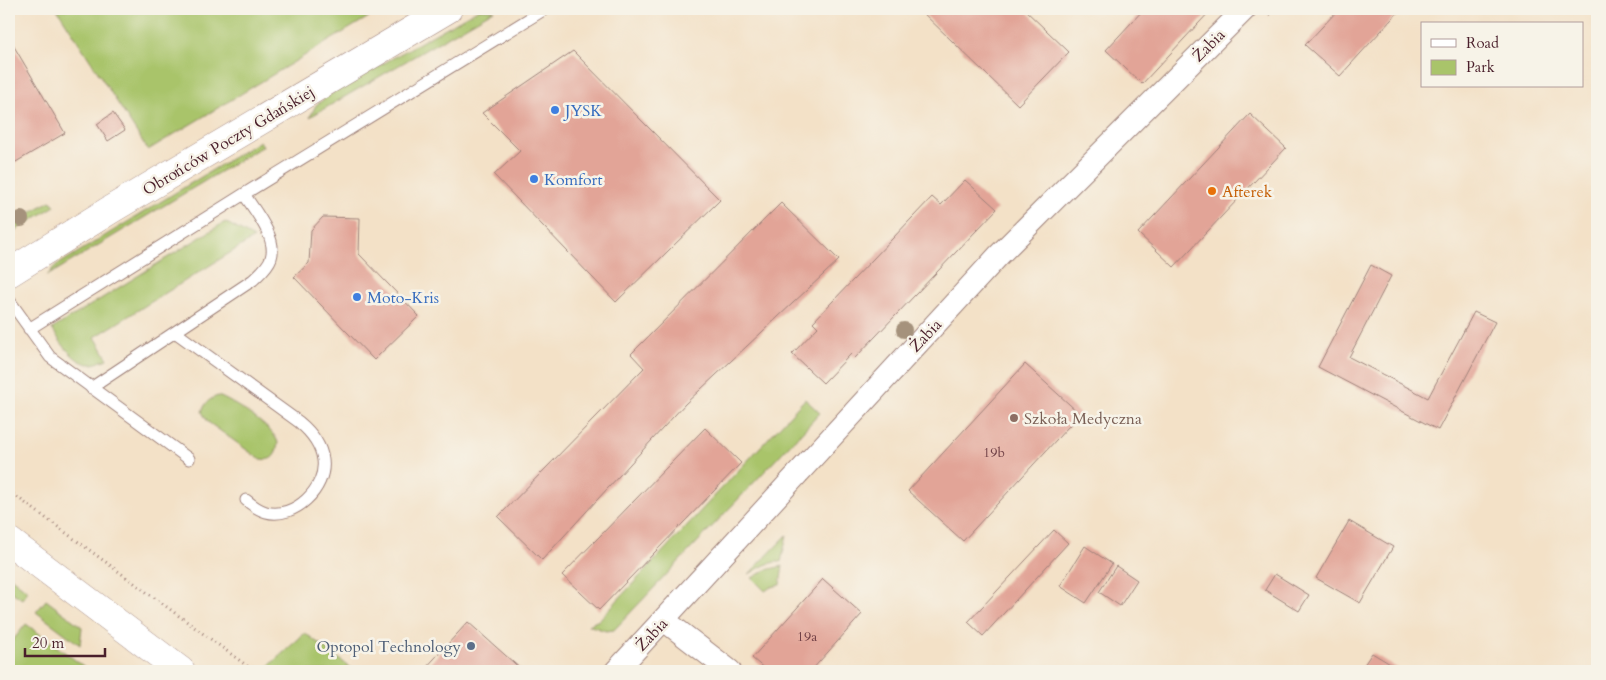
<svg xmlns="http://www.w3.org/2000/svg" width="1606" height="680" font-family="Cardo,serif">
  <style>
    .green { fill: #a9c46a; stroke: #7a724a }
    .building { fill: #e2a497 }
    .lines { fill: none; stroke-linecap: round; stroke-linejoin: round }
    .service-casing { stroke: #9e8079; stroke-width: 13 }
    .minor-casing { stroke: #9e8079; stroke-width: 24 }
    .tertiary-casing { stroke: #9e8079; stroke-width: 29 }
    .path { stroke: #9e8079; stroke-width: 3; stroke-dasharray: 1 4; stroke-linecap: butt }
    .service { stroke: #fff; stroke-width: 11 }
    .minor { stroke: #fff; stroke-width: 22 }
    .tertiary { stroke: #fff; stroke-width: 28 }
    .tree { fill: #a5927c }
    .shop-dot { fill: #3f7fe0; stroke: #f7f3e8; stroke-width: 2 }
    .food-dot { fill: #e8710a; stroke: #f7f3e8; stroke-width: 2 }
    .education-dot { fill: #8d6e63; stroke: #f7f3e8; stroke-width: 2 }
    .service-dot { fill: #5c6f8a; stroke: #f7f3e8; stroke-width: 2 }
    .labels { text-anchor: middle; stroke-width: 5; stroke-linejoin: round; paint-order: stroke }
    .number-label { font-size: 14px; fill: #704046 }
    .street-label { font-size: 16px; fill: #4a1f2b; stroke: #f7f3e8 }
    .shop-label { font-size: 16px; fill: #366cbe; stroke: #f7f3e8; text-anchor: start }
    .food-label { font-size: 16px; fill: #c56008; stroke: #f7f3e8; text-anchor: start }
    .education-label { font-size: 16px; fill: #785e54; stroke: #f7f3e8; text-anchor: start }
    .service-label { font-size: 16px; fill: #4e5e75; stroke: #f7f3e8; text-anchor: end }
  </style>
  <rect width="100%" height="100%" fill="#f7f3e8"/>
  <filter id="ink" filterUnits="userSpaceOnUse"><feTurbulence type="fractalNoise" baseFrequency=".02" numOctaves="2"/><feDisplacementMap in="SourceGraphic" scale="10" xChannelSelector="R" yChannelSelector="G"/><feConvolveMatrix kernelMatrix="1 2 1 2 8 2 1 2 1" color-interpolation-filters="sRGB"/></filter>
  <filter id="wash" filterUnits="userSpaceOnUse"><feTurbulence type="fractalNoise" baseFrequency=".0096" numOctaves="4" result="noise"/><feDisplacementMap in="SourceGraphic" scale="20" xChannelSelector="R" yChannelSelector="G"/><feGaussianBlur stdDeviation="1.12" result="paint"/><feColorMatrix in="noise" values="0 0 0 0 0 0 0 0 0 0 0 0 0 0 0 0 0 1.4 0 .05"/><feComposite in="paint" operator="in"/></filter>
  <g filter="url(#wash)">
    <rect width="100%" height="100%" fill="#f3e1c7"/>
    <path class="green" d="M 57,9 L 382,9 L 148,150 Z
      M 479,9 L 494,10 L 310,117 L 316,105 L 335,91 Z
      M 260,141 L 263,146 L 47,276 L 54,267 Z
      M 50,201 L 53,203 L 55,206 L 9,234 L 9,225 Z
      M 225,222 L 254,238 L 95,337 L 108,359 C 103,360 98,363 93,364 C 75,366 60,341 52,329 Z
      M 218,396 C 232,401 275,428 278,443 C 278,446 276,451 275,454 C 271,461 265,460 258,458 L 208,422 L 202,412 C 205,403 209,399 218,396 Z
      M 805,399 L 820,413 L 614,630 L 606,631 L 588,625 L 599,620 Z
      M 787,535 L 781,562 C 769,561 759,568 749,574 Z
      M 783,566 L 780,585 L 771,587 L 765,591 L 752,578 L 766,570 Z
      M 9,576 L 28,591 L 22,599 L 9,590 Z
      M 46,600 L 82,627 L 80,645 L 36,612 Z
      M 26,624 L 90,671 L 9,671 L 9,645 Z
      M 305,633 L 355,671 L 263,671 Z"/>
    <g id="blocks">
      <path class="building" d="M 919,9 L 1024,9 L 1069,52 L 1018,105 Z
        M 1144,9 L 1212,9 L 1142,84 L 1106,50 Z
        M 1339,9 L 1401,9 L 1340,76 L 1305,45 Z
        M 9,38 L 65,133 L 9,166 Z
        M 573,51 L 720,200 L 616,302 L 494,175 L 520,151 L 482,113 Z
        M 113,113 L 125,130 L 108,141 L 97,124 Z
        M 1250,114 L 1286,148 L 1174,267 L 1138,233 Z
        M 965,180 L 997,209 L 855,358 L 851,354 L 823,383 L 792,354 L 818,327 L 813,322 L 932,197 L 941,205 Z
        M 781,203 L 839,260 L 685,404 L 542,560 L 498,517 L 644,368 L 631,354 Z
        M 323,217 L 360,218 L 359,254 L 419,316 L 374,360 L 294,277 L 309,263 L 311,230 Z
        M 1371,265 L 1391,276 L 1349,357 L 1428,398 L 1474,312 L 1495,322 L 1438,430 L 1318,367 Z
        M 1025,364 L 1080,414 L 963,541 L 908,491 Z
        M 705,428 L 741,463 L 599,610 L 562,575 Z
        M 1349,521 L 1393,547 L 1360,603 L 1316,578 Z
        M 1054,530 L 1068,543 L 983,636 L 968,622 Z
        M 1085,546 L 1112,564 L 1086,603 L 1060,586 Z
        M 1116,566 L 1137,580 L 1120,606 L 1099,592 Z
        M 1275,574 L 1309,595 L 1299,611 L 1265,590 Z
        M 823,579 L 862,614 L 811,671 L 767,671 L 752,658 Z
        M 468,622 L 523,671 L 423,671 Z
        M 1372,653 L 1402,671 L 1360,671 Z"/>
    </g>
  </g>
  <g filter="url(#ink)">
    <use href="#blocks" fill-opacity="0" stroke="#9e8079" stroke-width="1"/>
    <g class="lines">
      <g class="service-casing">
        <path id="service" d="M 9,300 L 50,357 L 189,459
          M 29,329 L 244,194
          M 175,332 L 299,422 C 311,432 321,444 323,460 C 327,488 294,520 266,512 C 258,510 252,505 246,500
          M 91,388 L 253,280 C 259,274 268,267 271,258 C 278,238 254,210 244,194 L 545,9"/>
      </g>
      <g class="minor-casing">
        <path id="minor" d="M 664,620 L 730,671
          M 616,671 L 999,255 L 1245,9"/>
      </g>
      <g class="tertiary-casing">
        <path id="tertiary" d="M 9,273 L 110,210 L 448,9
          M 9,541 L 181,671"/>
      </g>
      <path class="path" d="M 1269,15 L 1276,9
        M 9,491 L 254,671
        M 587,671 L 592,666"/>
      <use href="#service" class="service"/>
      <use href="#minor" class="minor"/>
      <use href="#tertiary" class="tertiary"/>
    </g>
    <g class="tree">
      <circle cx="21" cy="219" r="8"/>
      <circle cx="904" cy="330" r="8"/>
    </g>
  </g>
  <g class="shop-dot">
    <circle cx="555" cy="110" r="5"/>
    <circle cx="534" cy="179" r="5"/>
    <circle cx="357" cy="297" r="5"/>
  </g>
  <circle class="food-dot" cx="1212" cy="191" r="5"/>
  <circle class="education-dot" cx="1014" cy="418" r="5"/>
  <circle class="service-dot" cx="471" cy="646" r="5"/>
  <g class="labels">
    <g class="number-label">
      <text x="994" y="457">19b</text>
      <text x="807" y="641">19a</text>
    </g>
    <g class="street-label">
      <text transform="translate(1208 45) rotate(-45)" y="6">Żabia</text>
      <text transform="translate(228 140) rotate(-31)" y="6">Obrońców Poczty Gdańskiej</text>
      <text transform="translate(925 335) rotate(-47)" y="6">Żabia</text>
      <text transform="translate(651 634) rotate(-47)" y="6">Żabia</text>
    </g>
    <g class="shop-label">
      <text x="565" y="116">JYSK</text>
      <text x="544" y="185">Komfort</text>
      <text x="367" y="303">Moto-Kris</text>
    </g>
    <g class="food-label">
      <text x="1222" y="197">Afterek</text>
    </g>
    <g class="education-label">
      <text x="1024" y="424">Szkoła Medyczna</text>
    </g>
    <g class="service-label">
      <text x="461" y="652">Optopol Technology</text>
    </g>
  </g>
  <rect width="1606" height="680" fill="none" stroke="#f7f3e8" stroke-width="30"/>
  <rect x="1421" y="22" width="162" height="65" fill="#f7f3e8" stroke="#b29e9c"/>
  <rect x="1431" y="39" width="25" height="8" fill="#ffffff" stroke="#b29e9c"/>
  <text x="1466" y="48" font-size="15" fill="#4a1f2b">Road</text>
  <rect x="1431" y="60" width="25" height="15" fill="#a9c46a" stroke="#b29e9c"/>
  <text x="1466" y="72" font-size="15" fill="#4a1f2b">Park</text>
  <path d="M25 648v8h80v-8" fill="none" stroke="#4a1f2b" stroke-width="2.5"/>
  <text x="32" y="648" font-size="15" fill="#4a1f2b" stroke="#f7f3e8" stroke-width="4" paint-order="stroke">20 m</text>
</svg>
